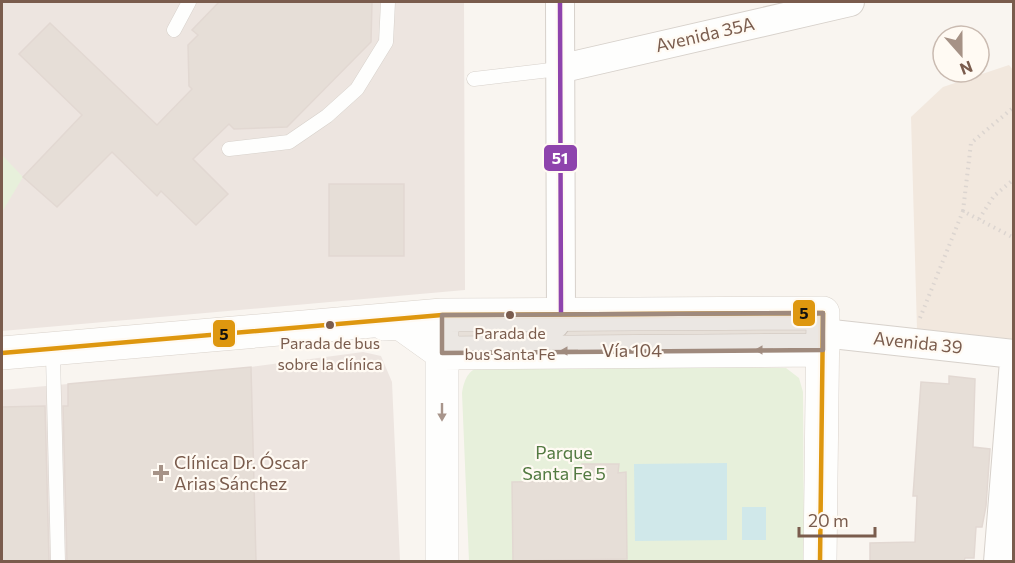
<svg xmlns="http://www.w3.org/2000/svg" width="1015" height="563" font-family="Commissioner,sans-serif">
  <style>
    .residential { fill: #f2e8de }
    .industrial { fill: #ede5e0 }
    .green { fill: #e7f0db }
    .water { fill: #d0e8ea }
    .building { fill: #e6ded7; stroke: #e2d8d2; stroke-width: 1.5 }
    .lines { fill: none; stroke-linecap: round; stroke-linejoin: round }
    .lane-casing { stroke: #d7d1cb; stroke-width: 15 }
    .street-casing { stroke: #d7d1cb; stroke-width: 30 }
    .secondary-casing { stroke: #d9d2cb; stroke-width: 34 }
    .path { stroke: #dcd5d0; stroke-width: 4; stroke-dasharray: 1.5 4.5; stroke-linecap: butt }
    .lane { stroke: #fefefd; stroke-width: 14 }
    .street { stroke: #fefefd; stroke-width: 28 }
    .secondary { stroke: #fefefd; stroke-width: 33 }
    .bus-1-casing { stroke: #fffaf3; stroke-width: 9 }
    .bus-2-casing { stroke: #fffaf3; stroke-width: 9 }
    .bus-1 { stroke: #de970f; stroke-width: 4.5 }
    .bus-2 { stroke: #8e44ad; stroke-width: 4.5 }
    .oneway { fill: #a8958b }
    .marked { fill: #9f8a7d; fill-opacity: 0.2; stroke: #9f8a7d; stroke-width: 4.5; stroke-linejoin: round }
    .bus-dot { fill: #7a5c4d; stroke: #fffaf3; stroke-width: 2 }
    .poi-dot { fill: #a69286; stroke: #fffaf3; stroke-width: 2 }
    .labels { text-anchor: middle; stroke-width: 4.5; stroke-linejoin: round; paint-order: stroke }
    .bus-label { font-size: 16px; fill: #7a5c4d; stroke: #fffaf3 }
    .street-label { font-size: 18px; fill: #7a5c4d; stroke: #fffaf3 }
    .park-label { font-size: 18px; fill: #537a41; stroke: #fffaf3 }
    .poi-label { font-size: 18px; fill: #7a5c4d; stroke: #fffaf3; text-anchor: start }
    .line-badge { stroke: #fffaf3; stroke-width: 2 }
    .badge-label { font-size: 16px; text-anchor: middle; font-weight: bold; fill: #fff }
    .pale-badge-label { font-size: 16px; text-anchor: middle; font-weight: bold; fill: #111 }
  </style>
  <rect width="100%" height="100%" fill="#f9f5f0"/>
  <path class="residential" d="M 1009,65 L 1013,70 L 1013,339 L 917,330 L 911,117 L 943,87 Z"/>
  <path class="industrial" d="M 2,2 L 464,2 L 465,290 L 2,331 Z
    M 363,352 L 381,356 L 392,382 L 400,561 L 256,561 L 251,367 Z
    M 68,384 L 69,561 L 2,562 L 2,390 Z"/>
  <path class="green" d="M 2,155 L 23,177 L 2,212 Z
    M 485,364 L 786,368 L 799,378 L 803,392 L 804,561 L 469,561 L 462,393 C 465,376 469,370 485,364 Z"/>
  <path class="water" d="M 727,463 L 727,540 L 635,541 L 634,464 Z
    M 742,507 L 766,507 L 766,540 L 742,540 Z"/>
  <path class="building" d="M 219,2 L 372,2 L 371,42 L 287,127 L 234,129 L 229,124 L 193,159 L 228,194 L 196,225 L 161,191 L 157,196 L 112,152 L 57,207 L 23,177 L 82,115 L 19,54 L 50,23 L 157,125 L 192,89 L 189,86 L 188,45 L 198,35 L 192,30 Z
    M 329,184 L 404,184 L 404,256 L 329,256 Z
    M 251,367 L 256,561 L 67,561 L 63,406 L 68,406 L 68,384 Z
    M 949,376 L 975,379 L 973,447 L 990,449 L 986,506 L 982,527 L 976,527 L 974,558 L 965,558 L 964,561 L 870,561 L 870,543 L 915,542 L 917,496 L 913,496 L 921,382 L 949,384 Z
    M 45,406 L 49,561 L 2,561 L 2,407 Z
    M 582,464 L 619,464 L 618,473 L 626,472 L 627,559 L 513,561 L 512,482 L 582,481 Z"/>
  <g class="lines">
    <g class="lane-casing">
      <path id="lane" d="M 174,30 L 189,2
        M 474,79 L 559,69
        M 229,149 L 289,142 L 327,116 L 357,89 L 386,42 L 388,2
        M 53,356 L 58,562"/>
    </g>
    <g class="street-casing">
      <path id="street" d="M 559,69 L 850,2
        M 545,324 L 555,324 L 561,314 L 560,2
        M 823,333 L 1014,354
        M 998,562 L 1014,361"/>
    </g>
    <g class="secondary-casing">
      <path id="secondary" d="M 385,324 L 400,323 L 442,353 L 823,350
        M 442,331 L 442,562
        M 2,353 L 442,315 L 823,313 L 820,562"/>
    </g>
    <path class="path" d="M 963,211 L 971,143 L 1014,107
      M 979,219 L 994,196 L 1014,179
      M 920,318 L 963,211 L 1014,238"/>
    <use href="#lane" class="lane"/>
    <use href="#street" class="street"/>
    <use href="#secondary" class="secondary"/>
    <g class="bus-1-casing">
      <path id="bus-1" d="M 2,353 L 442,315 L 823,313 L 820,562"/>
    </g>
    <g class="bus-2-casing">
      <path id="bus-2" d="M 560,2 L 561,314"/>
    </g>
    <use href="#bus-1" class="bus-1"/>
    <use href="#bus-2" class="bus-2"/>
  </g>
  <defs><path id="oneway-solid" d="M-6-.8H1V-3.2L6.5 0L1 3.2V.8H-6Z" transform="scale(1.5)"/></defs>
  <g class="oneway">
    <use href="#oneway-solid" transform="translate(764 350) rotate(180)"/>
    <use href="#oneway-solid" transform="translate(569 351) rotate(180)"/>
    <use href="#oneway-solid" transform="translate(442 412) rotate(90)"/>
  </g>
  <path class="marked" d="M 823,313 L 823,350 L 442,353 L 442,315 Z"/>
  <g class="bus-dot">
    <circle cx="510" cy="315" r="5"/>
    <circle cx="330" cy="325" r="5"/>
  </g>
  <path class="poi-dot" d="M158 464h6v6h6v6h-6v6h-6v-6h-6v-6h6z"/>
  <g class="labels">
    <g class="bus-label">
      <text x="510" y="339">Parada de<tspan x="510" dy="21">bus Santa Fe</tspan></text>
      <text x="330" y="349">Parada de bus<tspan x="330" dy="21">sobre la clínica</tspan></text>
    </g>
    <g class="street-label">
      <text transform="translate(705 35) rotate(-13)" y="6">Avenida 35A</text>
      <text transform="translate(918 343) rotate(6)" y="6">Avenida 39</text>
      <text x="632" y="357">Vía 104</text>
    </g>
    <g class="park-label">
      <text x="564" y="459">Parque<tspan x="564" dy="21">Santa Fe 5</tspan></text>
    </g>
    <g class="poi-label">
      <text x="174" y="469">Clínica Dr. Óscar<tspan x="174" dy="21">Arias Sánchez</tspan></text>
    </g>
  </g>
  <g class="line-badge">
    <rect x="543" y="144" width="35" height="28" rx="6" fill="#8e44ad"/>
    <rect x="792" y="299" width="24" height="28" rx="6" fill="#de970f"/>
    <rect x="212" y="319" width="24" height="29" rx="6" fill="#de970f"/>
  </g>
  <g class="badge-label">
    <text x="560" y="164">51</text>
  </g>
  <g class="pale-badge-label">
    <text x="804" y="319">5</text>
    <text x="224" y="340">5</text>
  </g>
  <rect width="1015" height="563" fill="none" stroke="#7a5c4d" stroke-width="6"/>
  <g transform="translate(961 54) rotate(159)"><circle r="28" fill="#fffaf3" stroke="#cabbb1" stroke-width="1.5"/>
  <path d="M0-4.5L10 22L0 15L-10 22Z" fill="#a69286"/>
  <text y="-9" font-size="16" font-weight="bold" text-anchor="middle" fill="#7a5c4d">N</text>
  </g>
  <path d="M799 527v9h76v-9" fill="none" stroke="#7a5c4d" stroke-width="3"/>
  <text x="808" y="527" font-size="18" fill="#7a5c4d" stroke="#fffaf3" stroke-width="4.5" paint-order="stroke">20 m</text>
</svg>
